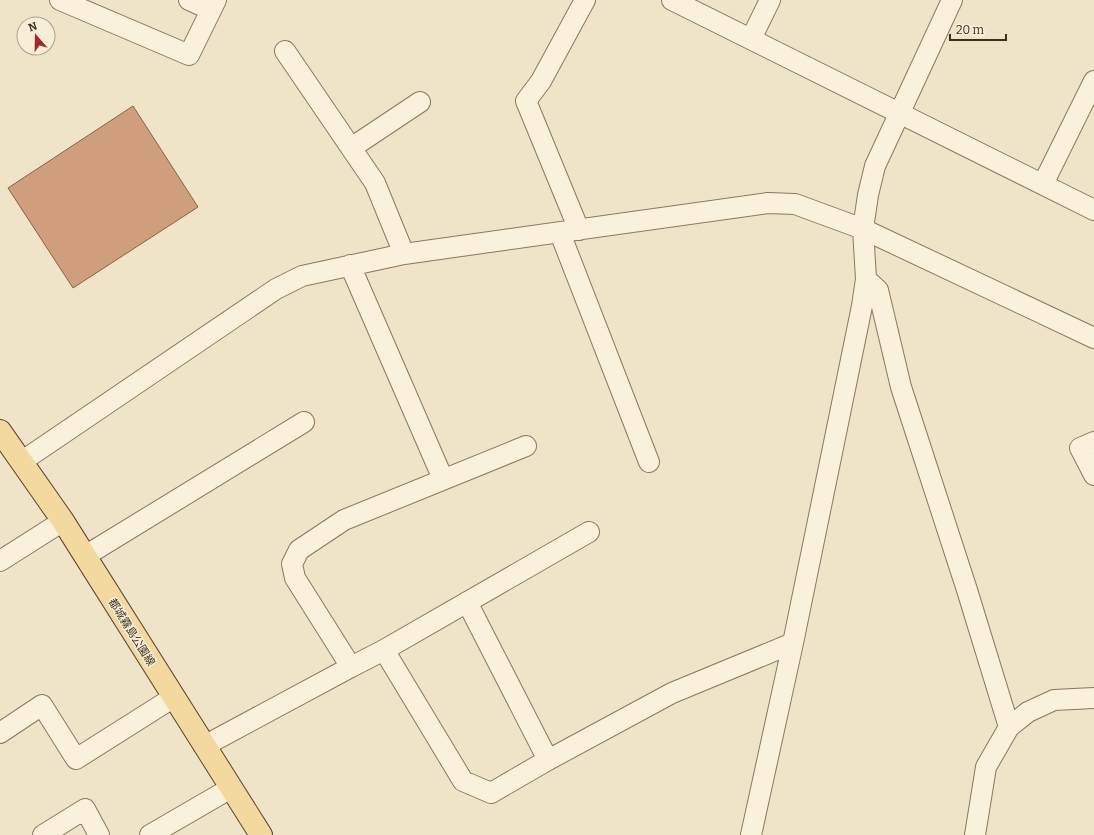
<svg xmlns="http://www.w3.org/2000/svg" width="1094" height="835" font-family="Bitter,'Noto Sans JP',serif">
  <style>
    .building { fill: #cf9f7d; stroke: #8d5f41 }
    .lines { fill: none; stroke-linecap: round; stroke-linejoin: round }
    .minor-casing { stroke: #8d765c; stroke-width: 22 }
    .major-casing { stroke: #5b4430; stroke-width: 24 }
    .minor { stroke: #faf1dc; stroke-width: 20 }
    .major { stroke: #f3d9a0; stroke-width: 22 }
    .labels { text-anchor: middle; stroke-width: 3; stroke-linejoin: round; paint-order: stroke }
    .street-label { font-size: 11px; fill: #3d2e20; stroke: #f7eed8 }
  </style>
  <rect width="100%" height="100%" fill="#f0e4c8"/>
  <path class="building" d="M 133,106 L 198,207 L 73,288 L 8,188 Z"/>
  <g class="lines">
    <g class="minor-casing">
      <path id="minor" d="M 60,0 L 189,55 L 216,0
        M 189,0 L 211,10
        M 672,0 L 1094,210
        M 751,39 L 770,0
        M 285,51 L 375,183 L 404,254
        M 351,148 L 420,102
        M 1043,184 L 1094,81
        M 579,230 L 526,101 L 541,81 L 585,0
        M 560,233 L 649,462
        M 350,265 L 443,479
        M 866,279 L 878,290 L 901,387 L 967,590 L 1009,727
        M 1094,442 L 1080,448 L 1094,475
        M 21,462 L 276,289 L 302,276 L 404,254 L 768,203 L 795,204 L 863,229 L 1094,338
        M 85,556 L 304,422
        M 0,561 L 63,521
        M 467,602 L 548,760
        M 384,650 L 463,781 L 491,793 L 548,760 L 672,693 L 793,643
        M 351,667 L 384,650 L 589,532
        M 0,733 L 42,705 L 76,759 L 174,697
        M 204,746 L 351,667 L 295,578 L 292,564 L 299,550 L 344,520 L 526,446
        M 43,835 L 85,809 L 99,835
        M 150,835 L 231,788
        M 751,835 L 793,643 L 862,306 L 866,279 L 863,229 L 868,195 L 875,166 L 952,0
        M 975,835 L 986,767 L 1009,727 L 1028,712 L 1054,700 L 1094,698"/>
    </g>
    <g class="major-casing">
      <path id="major" d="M 0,431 L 63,521 L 261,835"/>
    </g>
    <use href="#minor" class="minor"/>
    <use href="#major" class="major"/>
  </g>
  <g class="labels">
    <g class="street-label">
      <text transform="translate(132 632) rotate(58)" y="4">都城霧島公園線</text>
    </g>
  </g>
  <g transform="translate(36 36) rotate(340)"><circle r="19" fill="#f7eed8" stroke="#ada18e"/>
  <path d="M0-3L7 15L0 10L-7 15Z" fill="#9e2a2b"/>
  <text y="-6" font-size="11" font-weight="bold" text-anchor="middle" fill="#3d2e20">N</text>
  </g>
  <path d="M950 34v6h56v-6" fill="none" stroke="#3d2e20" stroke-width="2"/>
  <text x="956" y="34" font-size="12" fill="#3d2e20" stroke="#f7eed8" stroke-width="3" paint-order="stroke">20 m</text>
</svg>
